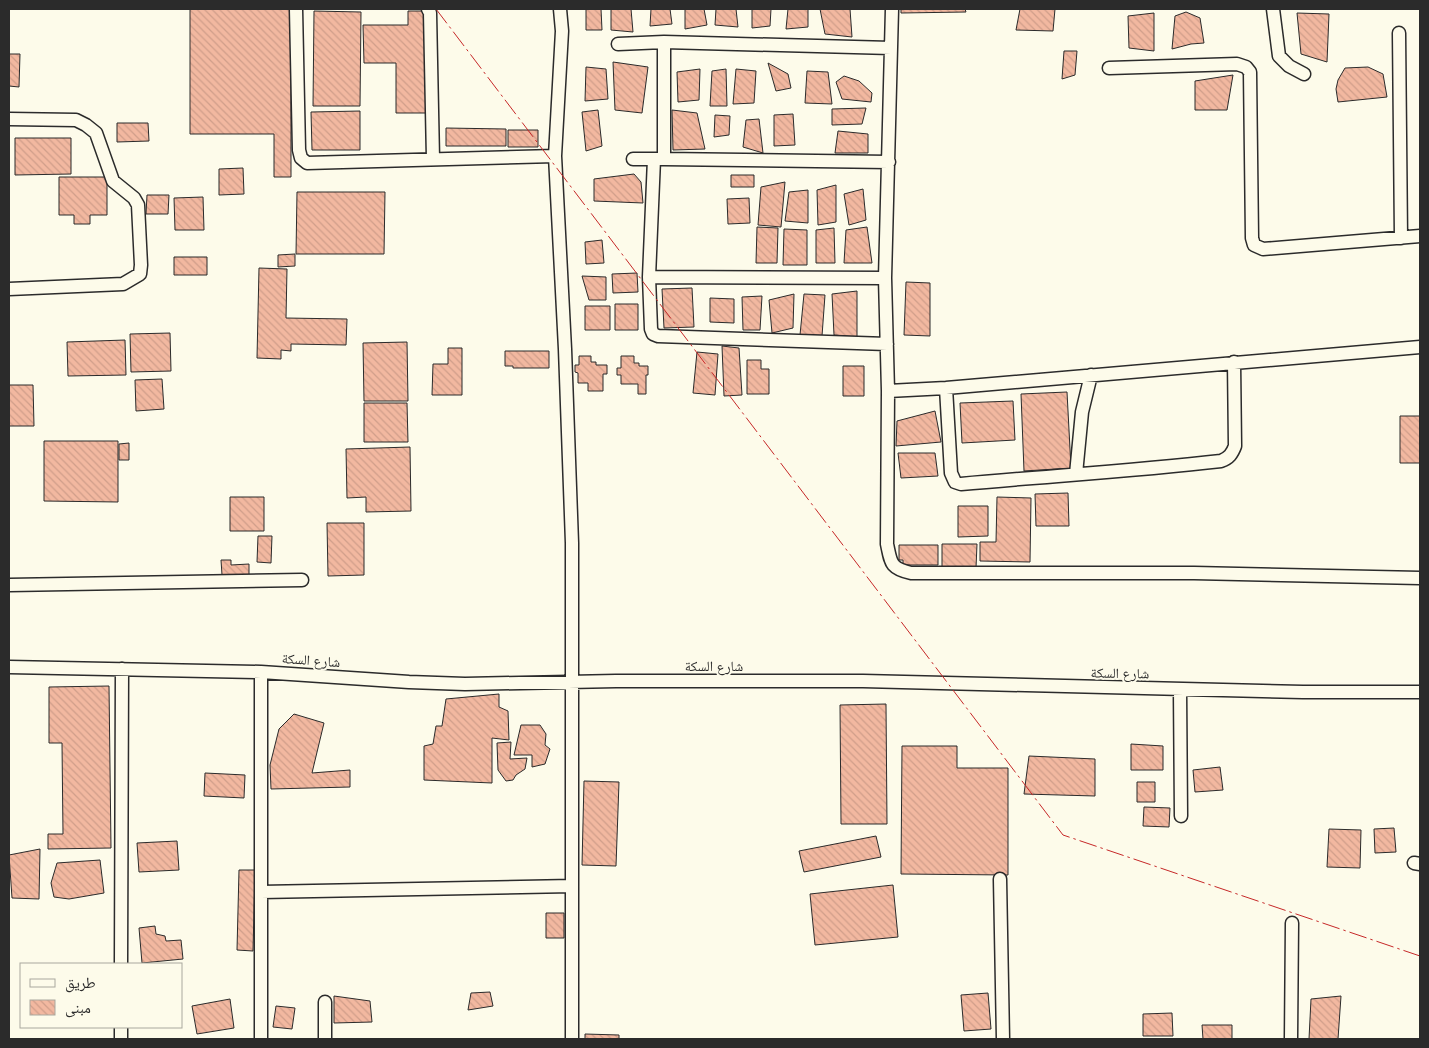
<svg xmlns="http://www.w3.org/2000/svg" width="1429" height="1048" font-family="'Noto Serif','Noto Naskh Arabic',serif">
  <style>
    .building { fill: url(#building-back-hatch); stroke: #2b2b2b }
    .lines { fill: none; stroke-linecap: round; stroke-linejoin: round }
    .street-casing { stroke: #2b2b2b; stroke-width: 15 }
    .street { stroke: #fdfbea; stroke-width: 12 }
    .power { stroke: #c62828; stroke-width: 1; stroke-dasharray: 18 4 2.5 4; stroke-linecap: butt }
    .labels { text-anchor: middle; stroke-width: 4; stroke-linejoin: round; paint-order: stroke }
    .street-label { font-size: 14px; fill: #2b2b2b; stroke: #fdfbea }
  </style>
  <defs>
    <pattern id="building-back-hatch" width="6" height="6" patternUnits="userSpaceOnUse" patternTransform="scale(1.25)"><rect width="6" height="6" fill="#f2b8a0"/><path d="M-1 5l2 2M0 0l6 6M5-1l2 2" fill="none" stroke="#d09e8a"/></pattern>
  </defs>
  <rect width="100%" height="100%" fill="#fdfbea"/>
  <path class="building" d="M 190,9 L 291,9 L 291,177 L 274,177 L 274,134 L 190,134 Z
    M 586,9 L 601,9 L 602,30 L 586,30 Z
    M 611,9 L 631,9 L 633,32 L 611,30 Z
    M 651,9 L 670,9 L 672,24 L 650,26 Z
    M 685,9 L 704,9 L 707,25 L 685,29 Z
    M 716,9 L 736,9 L 738,27 L 715,25 Z
    M 752,9 L 771,9 L 770,26 L 752,28 Z
    M 788,9 L 808,9 L 808,27 L 786,29 Z
    M 820,9 L 850,9 L 852,37 L 825,34 Z
    M 901,9 L 965,9 L 966,12 L 901,13 Z
    M 1020,9 L 1055,9 L 1053,31 L 1016,30 Z
    M 314,11 L 361,12 L 360,106 L 313,106 Z
    M 408,11 L 425,11 L 426,113 L 396,113 L 396,63 L 364,63 L 363,25 L 408,25 Z
    M 1186,12 L 1200,18 L 1204,43 L 1191,44 L 1172,49 L 1175,16 Z
    M 1154,13 L 1154,51 L 1129,48 L 1128,16 Z
    M 1297,13 L 1329,14 L 1327,62 L 1301,54 Z
    M 1064,51 L 1077,51 L 1075,75 L 1062,79 Z
    M 9,54 L 20,54 L 19,87 L 9,86 Z
    M 613,62 L 648,67 L 642,113 L 615,110 Z
    M 768,63 L 788,74 L 791,88 L 776,91 Z
    M 586,67 L 606,69 L 608,99 L 585,101 Z
    M 1368,67 L 1383,74 L 1387,97 L 1338,102 L 1336,89 L 1338,80 L 1345,68 Z
    M 700,69 L 699,100 L 678,102 L 677,72 Z
    M 726,69 L 727,106 L 710,106 L 712,71 Z
    M 736,69 L 756,71 L 754,103 L 733,104 Z
    M 807,71 L 828,72 L 832,104 L 805,103 Z
    M 1233,75 L 1227,110 L 1195,110 L 1195,81 Z
    M 844,76 L 859,81 L 872,93 L 871,102 L 842,99 L 836,82 Z
    M 866,108 L 862,124 L 832,125 L 832,109 Z
    M 598,110 L 602,146 L 586,151 L 582,112 Z
    M 672,110 L 697,113 L 705,149 L 673,150 Z
    M 360,111 L 360,150 L 312,150 L 311,112 Z
    M 793,114 L 795,145 L 774,146 L 774,115 Z
    M 715,115 L 730,116 L 729,135 L 714,137 Z
    M 759,119 L 763,153 L 743,147 L 746,120 Z
    M 117,123 L 148,123 L 149,141 L 117,142 Z
    M 446,128 L 506,129 L 506,146 L 446,146 Z
    M 508,130 L 538,130 L 538,147 L 508,147 Z
    M 838,131 L 868,134 L 868,153 L 835,153 Z
    M 15,138 L 71,138 L 71,174 L 15,175 Z
    M 243,168 L 244,194 L 219,195 L 219,169 Z
    M 634,174 L 641,182 L 643,203 L 594,201 L 594,179 Z
    M 731,175 L 754,175 L 754,187 L 731,187 Z
    M 59,177 L 107,177 L 107,215 L 90,215 L 90,224 L 74,224 L 74,215 L 59,215 Z
    M 785,182 L 781,227 L 758,225 L 761,187 Z
    M 836,185 L 836,222 L 818,225 L 817,190 Z
    M 863,189 L 866,220 L 849,225 L 844,194 Z
    M 808,190 L 808,223 L 785,221 L 789,192 Z
    M 297,192 L 385,192 L 384,254 L 296,254 Z
    M 147,195 L 169,195 L 168,214 L 146,214 Z
    M 203,197 L 204,230 L 175,230 L 174,198 Z
    M 749,198 L 750,223 L 728,224 L 727,199 Z
    M 757,227 L 778,228 L 777,263 L 756,263 Z
    M 867,227 L 872,263 L 844,263 L 846,230 Z
    M 834,228 L 835,263 L 816,263 L 816,230 Z
    M 784,229 L 807,230 L 807,265 L 783,265 Z
    M 602,240 L 604,263 L 586,264 L 585,242 Z
    M 295,254 L 295,266 L 278,267 L 278,255 Z
    M 174,257 L 207,257 L 207,275 L 174,275 Z
    M 259,268 L 287,269 L 286,318 L 347,319 L 346,345 L 291,344 L 291,351 L 281,350 L 281,359 L 257,358 Z
    M 637,273 L 638,292 L 613,293 L 612,274 Z
    M 582,276 L 606,277 L 606,300 L 589,300 Z
    M 906,282 L 930,283 L 930,336 L 904,335 Z
    M 692,288 L 694,327 L 664,328 L 662,289 Z
    M 857,291 L 857,337 L 834,335 L 832,294 Z
    M 794,294 L 793,328 L 772,333 L 769,300 Z
    M 804,294 L 825,295 L 822,336 L 800,335 Z
    M 762,296 L 760,330 L 743,330 L 742,297 Z
    M 710,298 L 734,299 L 734,323 L 710,322 Z
    M 615,304 L 638,304 L 638,330 L 615,330 Z
    M 585,306 L 610,306 L 610,330 L 585,330 Z
    M 170,333 L 171,371 L 131,372 L 130,334 Z
    M 125,340 L 126,375 L 68,376 L 67,342 Z
    M 407,342 L 408,401 L 364,401 L 363,343 Z
    M 722,346 L 739,348 L 742,395 L 724,396 Z
    M 448,348 L 462,348 L 462,395 L 432,395 L 433,364 L 448,364 Z
    M 505,351 L 549,351 L 549,368 L 513,368 L 513,366 L 505,366 Z
    M 697,352 L 718,354 L 715,395 L 693,393 Z
    M 579,356 L 591,356 L 591,362 L 596,362 L 596,365 L 607,365 L 607,374 L 603,374 L 603,391 L 588,391 L 588,383 L 578,383 L 578,373 L 575,372 L 575,365 L 579,365 Z
    M 621,356 L 634,356 L 634,363 L 639,363 L 639,366 L 648,366 L 648,375 L 646,375 L 646,394 L 638,394 L 638,384 L 621,384 L 621,375 L 617,375 L 617,368 L 621,368 Z
    M 747,360 L 761,360 L 761,369 L 769,369 L 769,394 L 747,394 Z
    M 843,366 L 864,366 L 864,396 L 843,396 Z
    M 162,379 L 164,409 L 136,411 L 135,380 Z
    M 9,385 L 33,385 L 34,426 L 9,426 Z
    M 1067,392 L 1071,468 L 1024,471 L 1021,394 Z
    M 1013,401 L 1015,440 L 962,443 L 960,403 Z
    M 364,403 L 407,403 L 408,442 L 364,442 Z
    M 935,411 L 941,442 L 896,446 L 897,421 Z
    M 1400,416 L 1420,416 L 1420,463 L 1400,463 Z
    M 44,441 L 118,441 L 118,502 L 44,501 Z
    M 129,443 L 129,460 L 119,460 L 119,444 Z
    M 410,447 L 411,511 L 366,512 L 366,497 L 347,498 L 346,449 Z
    M 898,453 L 935,453 L 938,476 L 901,478 Z
    M 1068,493 L 1069,526 L 1036,526 L 1035,494 Z
    M 230,497 L 264,497 L 264,531 L 230,531 Z
    M 997,497 L 1031,498 L 1030,562 L 980,561 L 980,542 L 996,542 Z
    M 958,506 L 988,506 L 988,536 L 958,537 Z
    M 327,523 L 364,523 L 364,575 L 328,576 Z
    M 258,536 L 272,536 L 271,563 L 257,562 Z
    M 942,544 L 977,544 L 976,568 L 942,568 Z
    M 899,545 L 938,545 L 938,565 L 903,565 L 903,560 L 899,560 Z
    M 221,560 L 231,560 L 231,565 L 249,564 L 249,575 L 222,575 Z
    M 109,686 L 111,848 L 48,849 L 48,834 L 63,834 L 62,743 L 49,743 L 49,687 Z
    M 499,694 L 499,707 L 508,711 L 509,740 L 492,738 L 492,783 L 424,780 L 424,746 L 433,744 L 436,726 L 442,726 L 446,699 Z
    M 886,704 L 887,824 L 841,824 L 840,705 Z
    M 294,714 L 324,723 L 312,773 L 350,770 L 350,787 L 271,789 L 270,765 L 279,729 Z
    M 521,725 L 540,725 L 546,734 L 545,745 L 550,749 L 545,764 L 532,767 L 532,755 L 514,755 Z
    M 511,742 L 510,759 L 527,758 L 525,769 L 516,775 L 513,780 L 506,781 L 498,770 L 497,743 Z
    M 1131,744 L 1163,746 L 1163,770 L 1131,770 Z
    M 902,746 L 957,746 L 957,768 L 1008,768 L 1008,875 L 901,874 Z
    M 1029,756 L 1095,759 L 1095,796 L 1024,794 Z
    M 1220,767 L 1223,790 L 1195,792 L 1193,770 Z
    M 205,773 L 245,775 L 244,798 L 204,796 Z
    M 584,781 L 619,782 L 616,866 L 582,865 Z
    M 1137,782 L 1155,782 L 1155,802 L 1137,802 Z
    M 1144,807 L 1170,808 L 1169,827 L 1143,826 Z
    M 1394,828 L 1396,852 L 1375,853 L 1374,829 Z
    M 1329,829 L 1361,830 L 1360,868 L 1327,867 Z
    M 876,836 L 881,857 L 804,872 L 799,851 Z
    M 177,841 L 179,870 L 139,872 L 137,843 Z
    M 40,849 L 39,899 L 12,898 L 9,855 Z
    M 100,860 L 104,893 L 69,899 L 54,897 L 51,883 L 57,863 Z
    M 239,870 L 255,870 L 253,951 L 237,950 Z
    M 893,885 L 898,937 L 815,945 L 810,894 Z
    M 546,913 L 564,913 L 564,938 L 546,938 Z
    M 155,926 L 156,934 L 165,936 L 166,941 L 181,940 L 183,959 L 142,963 L 139,928 Z
    M 490,992 L 493,1006 L 468,1010 L 471,993 Z
    M 988,993 L 991,1029 L 964,1031 L 961,995 Z
    M 334,996 L 370,1001 L 372,1022 L 334,1023 Z
    M 1341,996 L 1338,1039 L 1309,1039 L 1311,999 Z
    M 230,999 L 234,1028 L 197,1034 L 192,1006 Z
    M 276,1006 L 295,1008 L 292,1029 L 273,1027 Z
    M 1172,1013 L 1173,1036 L 1143,1036 L 1143,1014 Z
    M 1202,1025 L 1232,1025 L 1232,1039 L 1203,1039 Z
    M 585,1034 L 619,1035 L 619,1039 L 585,1039 Z"/>
  <g class="lines">
    <g class="street-casing">
      <path id="street" d="M 296,9 L 299,150 L 301,158 L 307,163 L 555,156
        M 428,9 L 430,13 L 433,159
        M 560,9 L 562,31 L 555,156 L 565,349 L 572,543 L 572,1039
        M 892,9 L 885,278 L 888,391 L 887,544 C 891,563 890,568 911,573 L 1194,573 L 1420,578
        M 1273,9 L 1279,56 L 1289,66 L 1304,74
        M 1399,33 L 1401,238
        M 664,42 L 664,159 L 889,162
        M 618,44 L 664,42 L 891,48
        M 1109,68 L 1237,64 L 1246,67 L 1250,72 L 1252,238 L 1254,245 L 1263,249 L 1420,236
        M 9,119 L 76,120 L 86,125 L 96,133 L 113,181 L 134,198 L 138,205 L 141,265 L 140,274 L 123,284 L 9,289
        M 633,159 L 662,159
        M 654,159 L 649,277 L 651,329 L 653,334 L 658,336 L 887,344
        M 649,277 L 885,278
        M 946,388 L 951,473 L 955,482 L 961,484 C 1048,476 1135,471 1221,461 C 1229,458 1232,454 1235,446 L 1234,362
        M 888,391 L 946,388 L 1420,347
        M 1076,474 L 1082,412 L 1091,375
        M 9,585 L 302,580
        M 9,667 L 261,672 L 409,682 L 465,684 L 616,681 L 863,681 L 1303,692 L 1420,692
        M 261,672 L 261,1039
        M 1180,690 L 1181,816
        M 1414,863 L 1420,864
        M 1000,879 L 1003,1039
        M 261,892 L 572,886
        M 121,964 L 122,669
        M 325,1002 L 325,1039
        M 121,1039 L 121,1027
        M 1291,1039 L 1292,923"/>
    </g>
    <use href="#street" class="street"/>
    <path class="power" d="M 436,9 L 1063,835 L 1420,956"/>
  </g>
  <g class="labels">
    <g class="street-label">
      <text transform="translate(311 660) rotate(4)" y="5">شارع السكة</text>
      <text x="714" y="671">شارع السكة</text>
      <text transform="translate(1120 673) rotate(1)" y="5">شارع السكة</text>
    </g>
  </g>
  <rect width="1429" height="1048" fill="none" stroke="#2b2b2b" stroke-width="20"/>
  <rect x="20" y="963" width="162" height="65" fill="#fdfbea" stroke="#a9a89e"/>
  <rect x="30" y="979" width="25" height="8" fill="#fdfbea" stroke="#a9a89e"/>
  <text x="65" y="988" font-size="15" fill="#2b2b2b">طريق</text>
  <rect x="30" y="1000" width="25" height="15" fill="url(#building-back-hatch)" stroke="#a9a89e"/>
  <text x="65" y="1013" font-size="15" fill="#2b2b2b">مبنى</text>
</svg>
